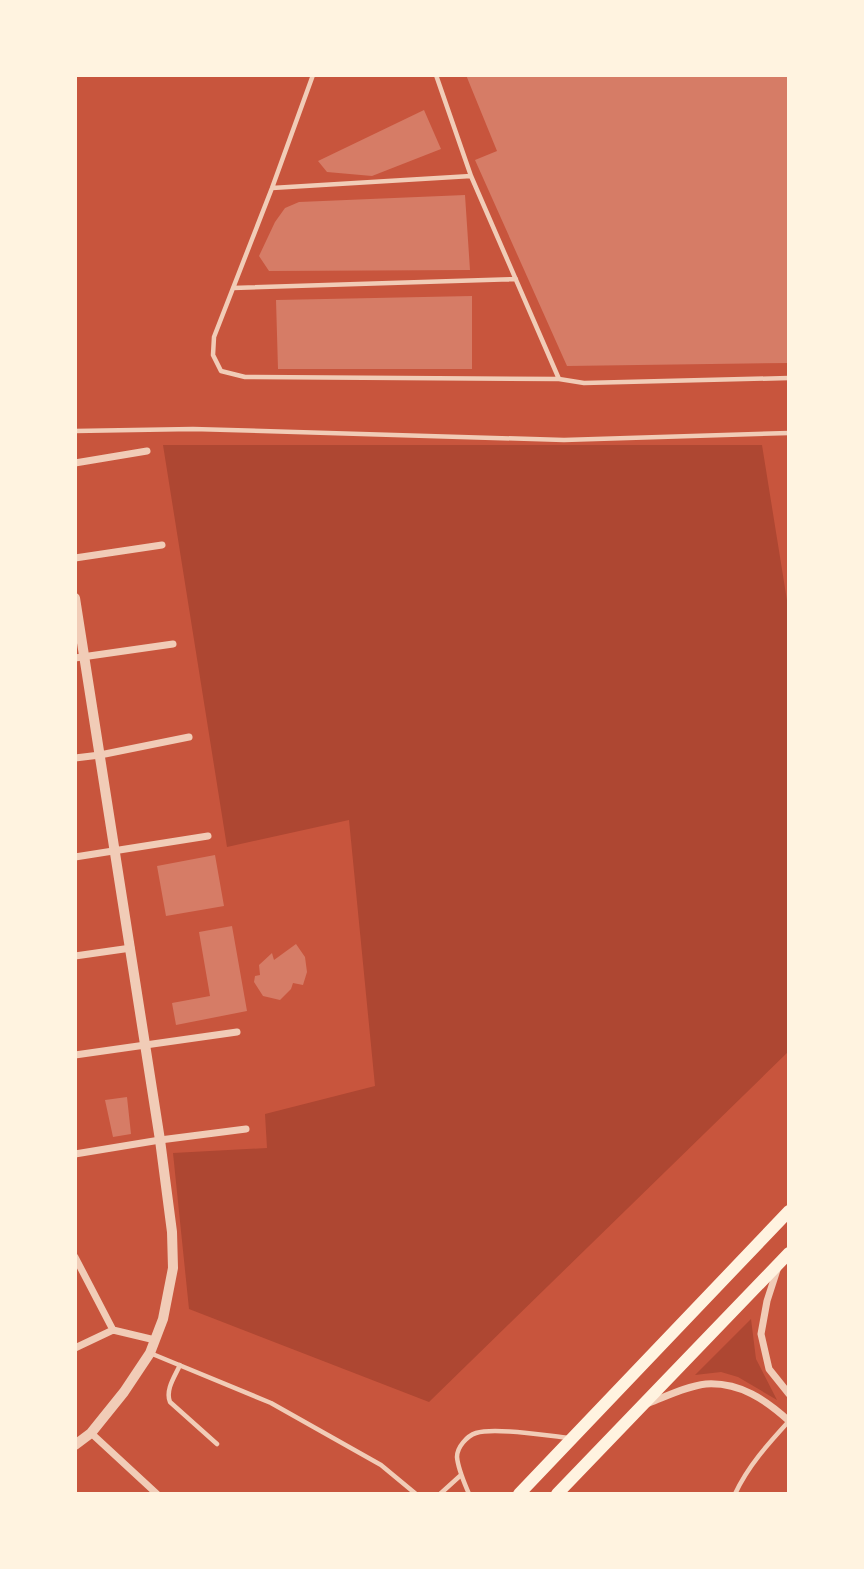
<svg xmlns="http://www.w3.org/2000/svg" width="864" height="1569" font-family="'Golos Text',sans-serif">
  <style>
    .green { fill: #ae4732 }
    .building { fill: #d67c66 }
    .lines { fill: none; stroke-linecap: round; stroke-linejoin: round }
    .service { stroke: #f1ccb7; stroke-width: 4.5 }
    .minor { stroke: #f1ccb7; stroke-width: 7 }
    .tertiary { stroke: #f1ccb7; stroke-width: 10 }
    .primary { stroke: #fff3e0; stroke-width: 12 }
  </style>
  <rect width="100%" height="100%" fill="#c8553d"/>
  <path class="green" d="M 762,445 L 789,613 L 789,1051 L 429,1402 L 189,1309 L 173,1153 L 267,1148 L 265,1114 L 375,1086 L 349,820 L 227,847 L 163,445 Z
    M 751,1319 L 756,1359 L 777,1400 L 738,1377 L 721,1372 L 695,1375 Z"/>
  <path class="building" d="M 466,75 L 789,75 L 789,363 L 567,366 L 475,160 L 497,151 Z
    M 424,110 L 441,149 L 372,176 L 327,172 L 318,161 Z
    M 465,195 L 470,270 L 269,271 L 259,256 L 275,222 L 285,208 L 299,202 Z
    M 472,296 L 472,369 L 278,369 L 276,300 Z
    M 215,855 L 224,906 L 166,916 L 157,866 Z
    M 232,926 L 247,1011 L 176,1025 L 172,1003 L 210,996 L 199,932 Z
    M 296,944 L 305,957 L 307,972 L 303,985 L 293,983 L 291,989 L 280,1000 L 263,996 L 254,982 L 255,976 L 260,975 L 259,965 L 272,953 L 274,960 Z
    M 127,1097 L 131,1134 L 113,1137 L 105,1100 Z"/>
  <g class="lines">
    <path class="service" d="M 313,75 L 272,188 L 214,337 L 213,355 L 221,371 L 245,377 L 559,379 L 584,383 L 789,378
      M 436,75 L 471,176 L 559,379
      M 272,188 L 471,176
      M 233,288 L 516,279
      M 75,431 L 193,429 L 564,440 L 789,433
      M 150,1353 L 271,1403 L 381,1465 L 416,1494
      M 180,1365 C 175,1376 165,1390 170,1402 L 217,1444
      M 440,1494 L 461,1475
      M 469,1494 C 464,1482 458,1469 457,1457 C 457,1447 467,1436 476,1433 C 495,1427 548,1436 570,1438
      M 735,1494 C 748,1466 768,1444 789,1421"/>
    <path class="minor" d="M 75,463 L 147,451
      M 75,558 L 162,545
      M 75,658 L 173,644
      M 75,758 L 100,755 L 189,737
      M 75,857 L 208,836
      M 75,956 L 131,948
      M 75,1055 L 237,1032
      M 75,1154 L 160,1140 L 246,1129
      M 75,1257 L 113,1330
      M 777,1270 L 767,1301 L 761,1334 L 769,1369 L 789,1394
      M 75,1348 L 113,1330 L 155,1340
      M 649,1403 C 667,1396 687,1386 706,1384 C 740,1382 766,1400 789,1421
      M 91,1433 L 157,1494"/>
    <path class="tertiary" d="M 75,598 L 160,1140 L 172,1232 L 173,1268 L 163,1319 L 150,1353 L 124,1392 L 91,1433 L 75,1445"/>
    <path class="primary" d="M 519,1494 L 789,1211
      M 557,1494 L 789,1253"/>
  </g>
  <rect width="864" height="1569" fill="none" stroke="#fff3e0" stroke-width="154"/>
</svg>
